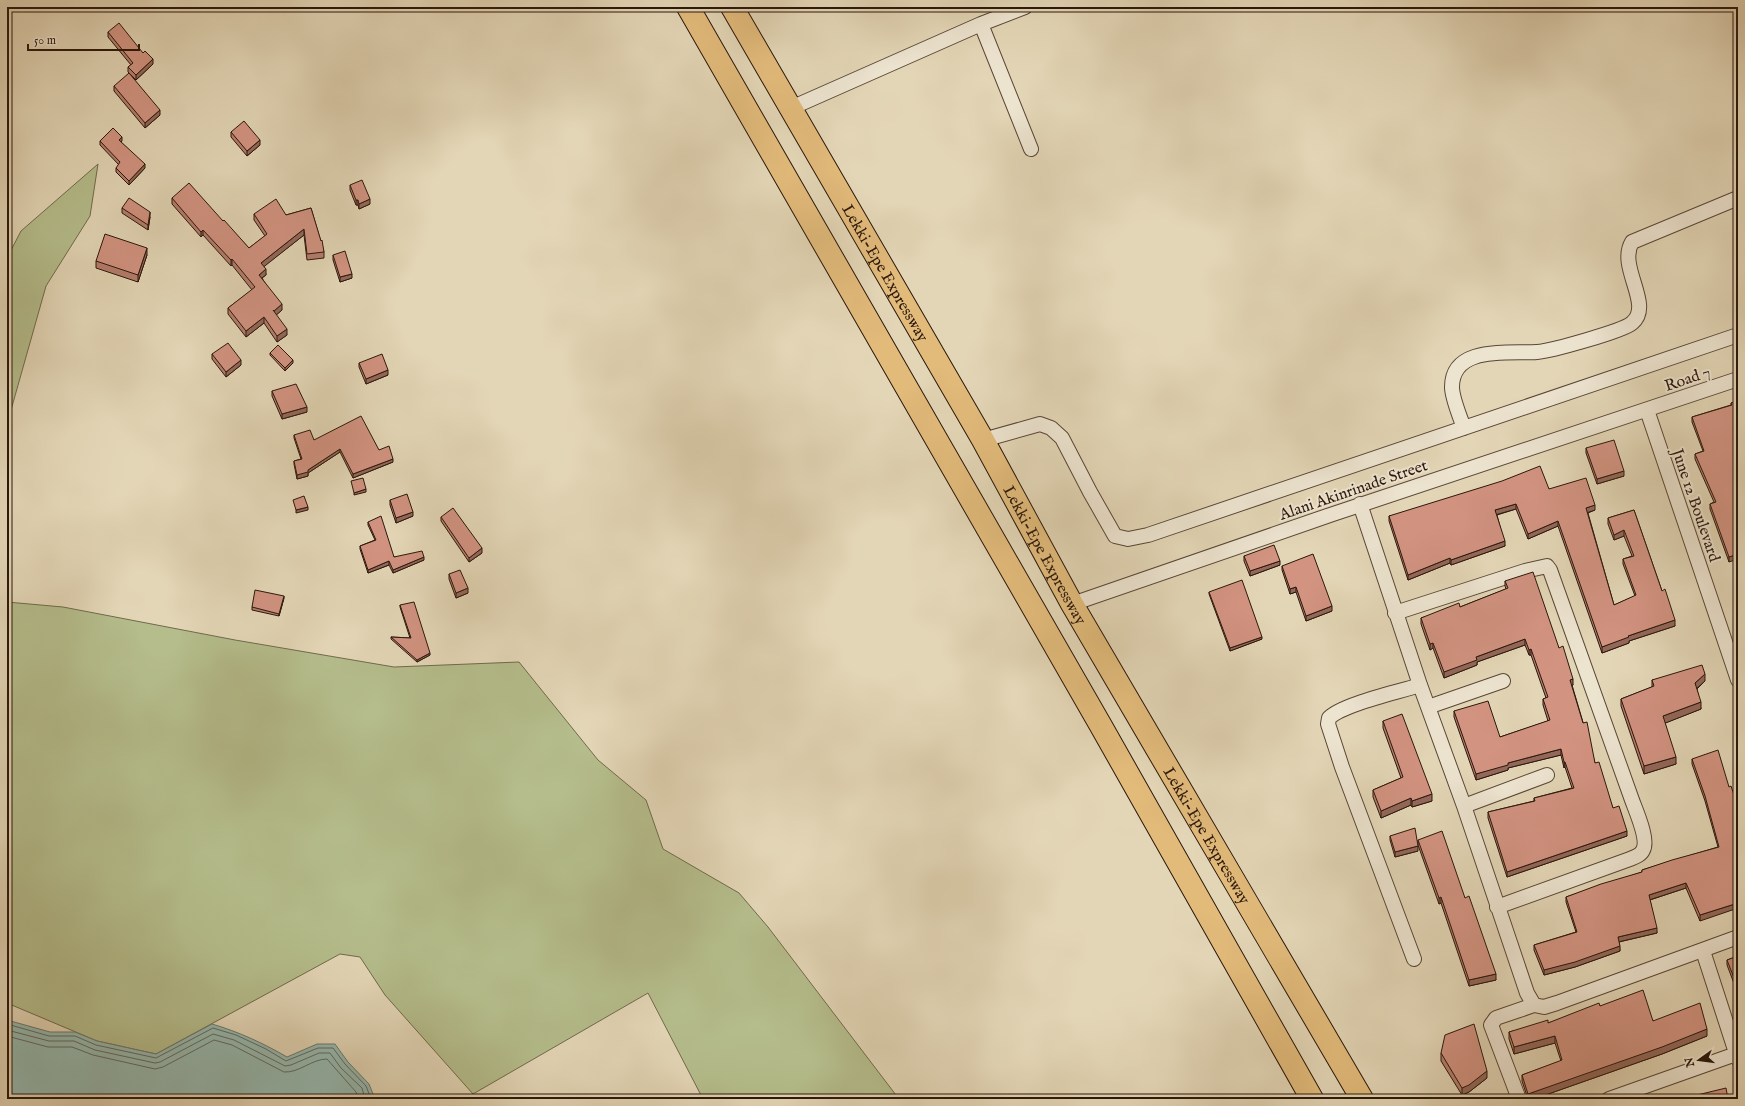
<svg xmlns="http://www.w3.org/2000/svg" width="1745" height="1106" font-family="'IM FELL English',serif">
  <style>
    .green { fill: #b5bd8c; stroke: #706a4c }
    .water { fill: #95b9b0; stroke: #6a786e }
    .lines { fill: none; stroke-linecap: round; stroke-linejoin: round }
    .shore { stroke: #60685e; stroke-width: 1 }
    .street-casing { stroke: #584736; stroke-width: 16 }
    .highway-casing { stroke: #2a170b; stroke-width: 24 }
    .street { stroke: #ede4d0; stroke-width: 14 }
    .highway { stroke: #e2bb7b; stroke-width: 22 }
    .wall { fill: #b57e6f; stroke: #2a170b }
    .shaded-wall { fill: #93675a; stroke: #2a170b }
    .building { fill: #d29381; stroke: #2a170b }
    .labels { text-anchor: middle; stroke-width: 4; stroke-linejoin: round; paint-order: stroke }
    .street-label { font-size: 16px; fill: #2a170b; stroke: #ede4d0 }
  </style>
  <rect width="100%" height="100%" fill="#e3d6b6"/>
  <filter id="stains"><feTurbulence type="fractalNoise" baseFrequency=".005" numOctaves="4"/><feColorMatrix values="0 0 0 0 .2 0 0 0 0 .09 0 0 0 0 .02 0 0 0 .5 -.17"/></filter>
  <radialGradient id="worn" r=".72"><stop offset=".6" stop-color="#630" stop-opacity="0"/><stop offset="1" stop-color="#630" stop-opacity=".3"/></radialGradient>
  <path class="green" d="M 98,164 L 90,216 L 46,286 L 11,410 L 7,417 L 7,258 L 21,231 Z
    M 7,602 L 63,607 L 235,640 L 394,667 L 519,662 L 598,760 L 646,800 L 663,849 L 739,893 L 768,927 L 899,1099 L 703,1099 L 648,993 L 473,1094 L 385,995 L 360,957 L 340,954 L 156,1054 L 97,1041 L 7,1003 Z"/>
  <path class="water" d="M 7,1020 L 50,1032 L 75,1032 L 97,1041 L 156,1054 L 212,1024 C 239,1032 263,1043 287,1057 L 317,1044 L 335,1044 L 348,1062 L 369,1084 L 375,1099 L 7,1099 Z"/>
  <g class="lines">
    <path class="shore" d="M 7,1024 L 49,1036 L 75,1036 L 96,1045 L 156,1058 L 213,1028 L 236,1035 L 266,1049 L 286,1061 L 318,1048 L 333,1048 L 345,1064 L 366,1086 L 371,1099
      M 7,1030 L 49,1041 L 74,1041 L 95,1050 L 155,1063 L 160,1062 L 213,1034 L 234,1040 L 285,1066 L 291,1065 L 319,1053 L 330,1053 L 341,1068 L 362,1088 L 365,1099
      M 7,1036 L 48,1047 L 72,1047 L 93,1055 L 155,1069 L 163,1067 L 214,1040 L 232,1045 L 284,1072 C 299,1073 312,1059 327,1059 L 356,1092 L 359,1099"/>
    <g class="street-casing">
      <path id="street" d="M 981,24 L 1031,149
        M 791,108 L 981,24 L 1025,7
        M 1647,410 L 1738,680
        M 1464,428 C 1460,417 1452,398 1452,387 C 1452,345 1509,354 1537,352 C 1551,351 1623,331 1632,323 C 1654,305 1617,267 1632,242 L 1738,198
        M 983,440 L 1040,424 L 1051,428 L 1062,438 L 1090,492 L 1115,536 L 1128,539 L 1148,535 L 1738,335
        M 1360,504 L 1420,685 L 1464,806 L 1527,993 L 1534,1005 L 1544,1007 L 1557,1003 L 1738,937
        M 1072,604 L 1333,514 L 1738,379
        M 1395,613 L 1525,571 L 1547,566 L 1550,570 L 1632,800 C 1636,811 1649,840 1643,850 C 1641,855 1635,857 1630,859 L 1497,907
        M 1428,707 L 1503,681
        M 1464,806 L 1547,775
        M 1703,951 L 1738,1059
        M 1414,959 L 1342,767 L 1328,724 L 1329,718 C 1343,704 1399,692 1420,685
        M 1519,1099 L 1491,1025 L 1496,1018 L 1534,1005
        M 1609,1099 L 1736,1054"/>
    </g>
    <g class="highway-casing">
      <g id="highway">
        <path d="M 688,7 L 1101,726 L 1312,1099"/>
        <path id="s1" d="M 732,7 L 983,440 L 1072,604 L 1362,1099"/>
      </g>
    </g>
    <use href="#street" class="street"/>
    <use href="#highway" class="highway"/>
  </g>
  <path class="wall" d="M 108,32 L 153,64 L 136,80 L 128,72 L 128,67 L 131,65 L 108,37 Z
    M 114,86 L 160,115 L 145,128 L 114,91 Z
    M 231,132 L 260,145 L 247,156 L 231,137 Z
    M 100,141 L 122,141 L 121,142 L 145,168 L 129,185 L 116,172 L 116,168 L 119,165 L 100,145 Z
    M 350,185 L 370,204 L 359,209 L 358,205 L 356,205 L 350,190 Z
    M 172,198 L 223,221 L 249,248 L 265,236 L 254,220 L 254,214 L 286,215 L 311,208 L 324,252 L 324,258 L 307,260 L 304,235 L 264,266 L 266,275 L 262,278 L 282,310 L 276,315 L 287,335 L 277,342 L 264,323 L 246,337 L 228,314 L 228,308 L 252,290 L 232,265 L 231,266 L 203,235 L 201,237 L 172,204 Z
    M 122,208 L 150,217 L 148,230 L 122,213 Z
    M 147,255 L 138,282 L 96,268 L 96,261 Z
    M 333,255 L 352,278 L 340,282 L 333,260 Z
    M 270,353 L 293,363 L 285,371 L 270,355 Z
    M 212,354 L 241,365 L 226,377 L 212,359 Z
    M 359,363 L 388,375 L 366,384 L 359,367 Z
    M 272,391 L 307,412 L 282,419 L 272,396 Z
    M 1738,401 L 1729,562 L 1710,509 L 1710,504 L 1714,502 L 1695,459 L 1695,454 L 1703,451 L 1692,422 L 1692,417 L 1731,405 L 1731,403 Z
    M 294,435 L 314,440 L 379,450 L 393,462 L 353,478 L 340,452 L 308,473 L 308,476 L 297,479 L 294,464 L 294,461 L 301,459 L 294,438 Z
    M 1586,448 L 1624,476 L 1597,484 L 1586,453 Z
    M 1549,489 L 1595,510 L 1588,513 L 1614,605 L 1635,596 L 1623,564 L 1623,559 L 1632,556 L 1624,536 L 1614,540 L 1608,524 L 1608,518 L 1634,510 L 1662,591 L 1675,626 L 1629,641 L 1629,643 L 1602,653 L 1558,526 L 1528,539 L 1516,509 L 1497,515 L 1505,546 L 1451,565 L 1450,563 L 1408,580 L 1389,521 L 1389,516 Z
    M 390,500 L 413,516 L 396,523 L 390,505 Z
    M 441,517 L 482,553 L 469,562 L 441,521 Z
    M 368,522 L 394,557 L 424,560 L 393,573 L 389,565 L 368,573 L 360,549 L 360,546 L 375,540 L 368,525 Z
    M 1244,556 L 1280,565 L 1250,576 L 1244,561 Z
    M 1282,566 L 1332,611 L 1306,621 L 1296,592 L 1290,594 L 1282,570 Z
    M 449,574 L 468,593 L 456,598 L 449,579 Z
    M 1505,581 L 1559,648 L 1573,685 L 1572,685 L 1595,763 L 1613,808 L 1627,836 L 1507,877 L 1488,818 L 1488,812 L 1534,801 L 1534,798 L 1572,788 L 1565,767 L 1564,768 L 1561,755 L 1508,768 L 1508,770 L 1476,780 L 1454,717 L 1454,711 L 1500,737 L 1548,721 L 1543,705 L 1543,699 L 1546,698 L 1531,655 L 1529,655 L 1525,645 L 1477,662 L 1477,665 L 1444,678 L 1433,648 L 1430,650 L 1421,624 L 1421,618 L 1460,607 L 1506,589 L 1505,586 Z
    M 1209,592 L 1262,639 L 1230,651 L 1209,594 Z
    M 284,598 L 279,616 L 252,610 L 252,607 Z
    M 400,605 L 430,655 L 417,662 L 391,639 L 391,637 L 410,638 L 400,607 Z
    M 1652,680 L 1705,681 L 1697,689 L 1701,709 L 1665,723 L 1676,764 L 1644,774 L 1621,706 L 1621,699 L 1652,687 Z
    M 1383,721 L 1432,801 L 1412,807 L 1411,805 L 1381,818 L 1373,797 L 1373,790 L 1401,778 L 1383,728 Z
    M 1692,759 L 1729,787 L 1738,807 L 1700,921 L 1686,888 L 1650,900 L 1657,933 L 1619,942 L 1620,951 L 1575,967 L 1544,975 L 1534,950 L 1534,945 L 1576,932 L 1566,902 L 1566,897 L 1642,872 L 1642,870 L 1718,847 L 1705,801 L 1692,764 Z
    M 1390,836 L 1418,851 L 1395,857 L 1390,840 Z
    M 1418,840 L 1465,898 L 1496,980 L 1469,986 L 1441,903 L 1439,904 L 1418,845 Z
    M 1738,956 L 1738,994 L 1727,965 L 1727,960 Z
    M 1600,1006 L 1707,1036 L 1662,1054 L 1534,1099 L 1528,1099 L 1522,1081 L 1522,1075 L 1561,1061 L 1555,1043 L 1514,1054 L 1509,1039 L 1509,1032 L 1548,1023 Z
    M 1441,1053 L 1487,1078 L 1469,1092 L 1462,1095 L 1441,1061 Z"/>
  <path class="shaded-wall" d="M 153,59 L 153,64 L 136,80 L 136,75 Z
    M 160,110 L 160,115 L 145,128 L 145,123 Z
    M 122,137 L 122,141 L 119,144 L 119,140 Z
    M 260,140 L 260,145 L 247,156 L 247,151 Z
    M 145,164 L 145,168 L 129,185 L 129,181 Z
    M 370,199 L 370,204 L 359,209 L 359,204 Z
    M 356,200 L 358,200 L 358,205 L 356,205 Z
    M 150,212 L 150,217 L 148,230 L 148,225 Z
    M 304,229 L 304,235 L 261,269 L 261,263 Z
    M 203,230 L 203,235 L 201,237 L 201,232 Z
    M 147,248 L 147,255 L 138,282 L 138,275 Z
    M 232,259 L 232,265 L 231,266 L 231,260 Z
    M 266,269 L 266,275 L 259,280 L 259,275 Z
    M 352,274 L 352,278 L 340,282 L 340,277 Z
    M 282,304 L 282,310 L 274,317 L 274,311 Z
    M 264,317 L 264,323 L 246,337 L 246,331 Z
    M 287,329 L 287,335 L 277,342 L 277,336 Z
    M 241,360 L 241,365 L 226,377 L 226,372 Z
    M 293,360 L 293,363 L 285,371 L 285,368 Z
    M 388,370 L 388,375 L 366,384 L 366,379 Z
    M 307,407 L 307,412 L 282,419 L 282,414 Z
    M 340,449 L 340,452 L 308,473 L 308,476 L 297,479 L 297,475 L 308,470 Z
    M 393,459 L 393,462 L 353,478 L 353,474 Z
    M 1624,471 L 1624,476 L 1597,484 L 1597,479 Z
    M 366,489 L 366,492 L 354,495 L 354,493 Z
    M 1516,504 L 1516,509 L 1495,515 L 1495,510 Z
    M 1595,505 L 1595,510 L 1586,513 L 1586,508 Z
    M 308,507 L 308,510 L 296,513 L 296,510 Z
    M 413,512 L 413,516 L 396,523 L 396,518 Z
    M 1558,521 L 1558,526 L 1528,539 L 1528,534 Z
    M 1624,530 L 1624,536 L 1614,540 L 1614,535 Z
    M 1505,541 L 1505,546 L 1451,565 L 1451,560 Z
    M 482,548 L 482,553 L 469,562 L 469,558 Z
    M 1738,554 L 1738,559 L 1729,562 L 1729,557 Z
    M 424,557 L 424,560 L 393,573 L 393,570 Z
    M 1450,558 L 1450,563 L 1408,580 L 1408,575 Z
    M 389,561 L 389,565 L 368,573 L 368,570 Z
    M 1280,561 L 1280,565 L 1250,576 L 1250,571 Z
    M 1296,587 L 1296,592 L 1290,594 L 1290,589 Z
    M 468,588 L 468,593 L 456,598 L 456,593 Z
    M 284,596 L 284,598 L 279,616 L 279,614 Z
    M 1332,606 L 1332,611 L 1306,621 L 1306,616 Z
    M 1675,620 L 1675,626 L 1629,641 L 1629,643 L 1602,653 L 1602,647 L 1628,636 Z
    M 1262,637 L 1262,639 L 1230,651 L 1230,648 Z
    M 1525,639 L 1525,645 L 1477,662 L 1477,665 L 1444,678 L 1444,672 L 1476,657 Z
    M 1433,643 L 1433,648 L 1430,650 L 1430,644 Z
    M 1531,649 L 1531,655 L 1529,655 L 1529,650 Z
    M 430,653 L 430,655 L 417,662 L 417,660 Z
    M 1705,674 L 1705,681 L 1695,690 L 1695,683 Z
    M 1573,679 L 1573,685 L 1570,686 L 1570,680 Z
    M 1701,702 L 1701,709 L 1663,724 L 1663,716 Z
    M 1561,749 L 1561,755 L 1508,768 L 1508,770 L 1476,780 L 1476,774 L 1508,763 Z
    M 1676,757 L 1676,764 L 1644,774 L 1644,766 Z
    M 1564,762 L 1565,762 L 1565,767 L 1564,768 Z
    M 1432,794 L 1432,801 L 1412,807 L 1412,801 Z
    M 1411,798 L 1411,805 L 1381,818 L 1381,811 Z
    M 1627,831 L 1627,836 L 1507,877 L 1507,872 Z
    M 1418,846 L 1418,851 L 1395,857 L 1395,852 Z
    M 1686,883 L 1686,888 L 1649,900 L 1649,895 Z
    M 1441,897 L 1441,903 L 1439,904 L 1439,898 Z
    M 1738,903 L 1738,908 L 1700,921 L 1700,915 Z
    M 1657,928 L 1657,933 L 1618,942 L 1618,937 Z
    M 1620,946 L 1620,951 L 1575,967 L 1544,975 L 1544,970 Z
    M 1496,974 L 1496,980 L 1469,986 L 1469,980 Z
    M 1707,1029 L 1707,1036 L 1662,1054 L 1534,1099 L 1528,1099 L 1528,1094 Z
    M 1555,1036 L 1555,1043 L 1514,1054 L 1514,1047 Z
    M 1487,1071 L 1487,1078 L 1469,1092 L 1462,1095 L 1462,1088 Z"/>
  <path class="building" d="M 119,23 L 143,53 L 145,51 L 153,59 L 136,75 L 128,67 L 133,63 L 108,32 Z
    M 129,73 L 160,110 L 145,123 L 114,86 Z
    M 244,121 L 260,140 L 247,151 L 231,132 Z
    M 113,128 L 122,137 L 119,140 L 145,164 L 129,181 L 116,168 L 120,162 L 100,141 Z
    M 362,180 L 370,199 L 359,204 L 358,200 L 356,200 L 350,185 Z
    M 189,183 L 223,221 L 224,220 L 249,248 L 267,234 L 254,214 L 276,199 L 286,215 L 311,208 L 321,241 L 322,240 L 324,252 L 307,254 L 304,229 L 261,263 L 266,269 L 259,275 L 282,304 L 274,311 L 273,310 L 287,329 L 277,336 L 264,317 L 246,331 L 228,308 L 255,287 L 232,259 L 231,260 L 203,230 L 201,232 L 172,198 Z
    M 129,198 L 150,212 L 148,225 L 122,208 Z
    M 105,234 L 147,248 L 138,275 L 96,261 Z
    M 345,251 L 352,274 L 340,277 L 333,255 Z
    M 228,343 L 241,360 L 226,372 L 212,354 Z
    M 278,345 L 293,360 L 285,368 L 270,353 Z
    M 382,354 L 388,370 L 366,379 L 359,363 Z
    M 296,384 L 307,407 L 282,414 L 272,391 Z
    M 1738,401 L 1738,554 L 1729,557 L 1710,504 L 1716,502 L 1695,454 L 1704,451 L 1692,417 L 1732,405 L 1731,403 Z
    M 361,416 L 379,450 L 389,446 L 393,459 L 353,474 L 340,449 L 308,470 L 308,472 L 297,475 L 294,461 L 302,459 L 294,435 L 310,430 L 314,440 Z
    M 1614,440 L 1624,471 L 1597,479 L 1586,448 Z
    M 1540,466 L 1549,489 L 1586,478 L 1595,505 L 1586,508 L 1614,605 L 1636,595 L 1623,559 L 1634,556 L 1624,530 L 1614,535 L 1608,518 L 1634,510 L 1662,591 L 1665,589 L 1675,620 L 1628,636 L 1629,637 L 1602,647 L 1558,521 L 1528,534 L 1516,504 L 1495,510 L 1505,541 L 1451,560 L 1450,558 L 1408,575 L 1389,516 L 1502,481 Z
    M 363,478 L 366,489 L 354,493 L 351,481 Z
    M 407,494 L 413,512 L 396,518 L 390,500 Z
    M 304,496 L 308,507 L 296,510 L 293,500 Z
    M 453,508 L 482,548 L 469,558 L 441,517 Z
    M 381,516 L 394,557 L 422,551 L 424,557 L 393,570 L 389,561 L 368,570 L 360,546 L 376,540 L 368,522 Z
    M 1274,545 L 1280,561 L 1250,571 L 1244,556 Z
    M 1313,554 L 1332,606 L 1306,616 L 1296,587 L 1290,589 L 1282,566 Z
    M 460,570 L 468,588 L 456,593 L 449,574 Z
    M 1533,572 L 1559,648 L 1563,646 L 1573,679 L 1570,680 L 1583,723 L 1587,722 L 1595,763 L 1599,762 L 1613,808 L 1619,806 L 1627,831 L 1507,872 L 1488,812 L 1535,801 L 1534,798 L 1574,788 L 1565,762 L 1564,762 L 1561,749 L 1508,763 L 1508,765 L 1476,774 L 1454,711 L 1488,701 L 1500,737 L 1550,720 L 1543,699 L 1548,697 L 1531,649 L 1529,650 L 1525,639 L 1476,657 L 1477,660 L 1444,672 L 1433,643 L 1430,644 L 1421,618 L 1459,603 L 1460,607 L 1508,588 L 1505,581 Z
    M 1242,580 L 1262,637 L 1230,648 L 1209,592 Z
    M 255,590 L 284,596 L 279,614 L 252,607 Z
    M 414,602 L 430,653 L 417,660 L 391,637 L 411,638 L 400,605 Z
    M 1702,665 L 1705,674 L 1695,683 L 1701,702 L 1663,716 L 1676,757 L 1644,766 L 1621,699 L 1654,686 L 1652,680 Z
    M 1402,714 L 1432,794 L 1412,801 L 1411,798 L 1381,811 L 1373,790 L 1403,777 L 1383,721 Z
    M 1718,750 L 1729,787 L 1731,786 L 1738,807 L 1738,903 L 1700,915 L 1686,883 L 1649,895 L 1657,928 L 1618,937 L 1620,946 L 1575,962 L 1544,970 L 1534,945 L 1577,932 L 1566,897 L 1601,884 L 1642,872 L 1642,870 L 1672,860 L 1719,847 L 1705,796 L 1692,759 Z
    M 1415,828 L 1418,846 L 1395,852 L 1390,836 Z
    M 1442,831 L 1465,898 L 1469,896 L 1496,974 L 1469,980 L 1441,897 L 1439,898 L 1418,840 Z
    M 1738,956 L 1738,988 L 1727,960 Z
    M 1643,990 L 1653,1021 L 1700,1003 L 1707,1029 L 1662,1047 L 1528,1094 L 1522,1075 L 1562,1060 L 1555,1036 L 1514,1047 L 1509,1032 L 1548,1020 L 1548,1023 L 1599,1003 L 1600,1006 Z
    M 1474,1024 L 1487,1071 L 1469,1085 L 1462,1088 L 1441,1053 L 1445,1035 Z
    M 1726,1088 L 1728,1099 L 1663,1099 L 1688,1095 L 1689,1097 Z"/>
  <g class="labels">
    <g class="street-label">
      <text dy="6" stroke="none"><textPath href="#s1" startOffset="307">Lekki-Epe Expressway</textPath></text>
      <text transform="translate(1687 378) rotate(-19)" y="6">Road 7</text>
      <text transform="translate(1353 489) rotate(-19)" y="6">Alani Akinrinade Street</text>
      <text transform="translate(1697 505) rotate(71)" y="6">June 12 Boulevard</text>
      <text dy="6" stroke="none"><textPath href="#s1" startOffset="631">Lekki-Epe Expressway</textPath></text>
      <text dy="6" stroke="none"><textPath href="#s1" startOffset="955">Lekki-Epe Expressway</textPath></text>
    </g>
  </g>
  <rect width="1745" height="1106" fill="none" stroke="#e3d6b6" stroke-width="24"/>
  <rect x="8" y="8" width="1729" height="1090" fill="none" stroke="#2a170b" stroke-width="2"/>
  <rect x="12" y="12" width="1721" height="1082" fill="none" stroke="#2a170b"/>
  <g transform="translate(1699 1060) rotate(256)" stroke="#ede4d0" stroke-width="3" paint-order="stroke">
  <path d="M0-3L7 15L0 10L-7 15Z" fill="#2a170b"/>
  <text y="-6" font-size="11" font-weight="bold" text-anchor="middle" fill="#2a170b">N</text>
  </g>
  <path d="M28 44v6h111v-6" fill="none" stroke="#2a170b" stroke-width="2"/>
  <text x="34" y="44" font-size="12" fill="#2a170b" stroke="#ede4d0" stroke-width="3" paint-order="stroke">50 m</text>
  <rect width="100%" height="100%" filter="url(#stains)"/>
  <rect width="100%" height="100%" fill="url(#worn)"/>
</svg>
